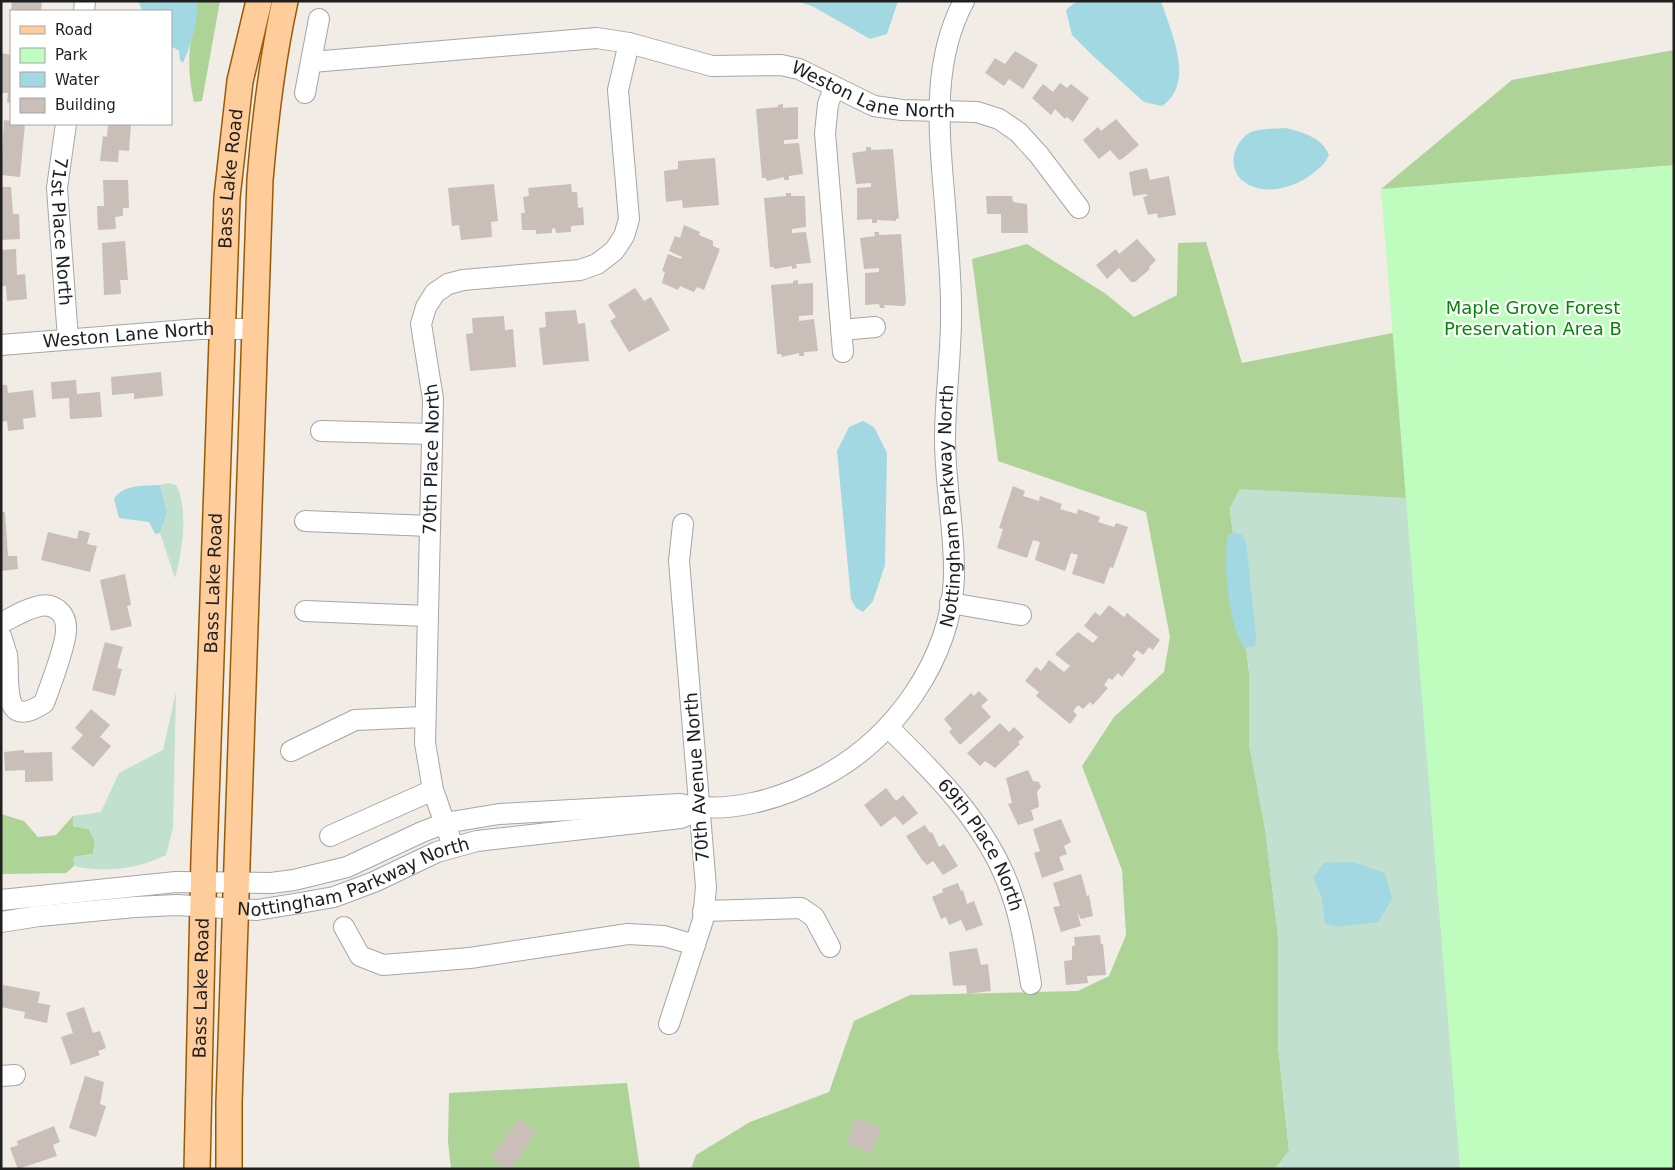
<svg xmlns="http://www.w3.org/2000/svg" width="1675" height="1170" font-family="'DejaVu Sans',sans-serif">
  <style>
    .forest { fill: #add397 }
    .wetland { fill: #c1e0cf }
    .park { fill: #bffdbf }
    .water { fill: #a2d8e1 }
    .building { fill: #c9beb8 }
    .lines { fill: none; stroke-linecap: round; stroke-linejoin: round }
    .minor-casing { stroke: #a6a6a6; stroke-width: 22 }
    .major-casing { stroke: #9a5b00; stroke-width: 28 }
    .minor { stroke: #fff; stroke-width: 20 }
    .major { stroke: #ffcc9b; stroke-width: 25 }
    .labels { text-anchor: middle; stroke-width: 4.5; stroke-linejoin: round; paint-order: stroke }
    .street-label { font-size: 18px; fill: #1f1f1f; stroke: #fff }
    .park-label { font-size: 18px; fill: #048605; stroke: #fff }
  </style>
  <rect width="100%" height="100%" fill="#f1ece5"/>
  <path class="forest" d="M 197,1 L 220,1 L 202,101 L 194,102 C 190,85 188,65 190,48 C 192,31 198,18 197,1 Z
    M 1674,50 L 1674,496 L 1630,589 L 1240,489 L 1230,509 L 1249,672 L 1249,744 L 1265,828 L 1278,936 L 1278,1045 L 1289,1151 L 1275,1169 L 691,1169 L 696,1155 L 750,1122 L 829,1092 L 854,1021 L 910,995 L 1078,991 L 1109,976 L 1126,935 L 1122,870 L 1082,766 L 1114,717 L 1164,672 L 1170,637 L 1146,512 L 998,461 L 972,259 L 1027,244 L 1106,294 L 1134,317 L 1177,295 L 1178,243 L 1206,242 L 1242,363 L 1512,309 L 1385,219 L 1381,189 L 1512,80 Z
    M 1,814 L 24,821 L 38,837 L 56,835 L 73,816 L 73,826 L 89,829 L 95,841 L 93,854 L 74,857 L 74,866 L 66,873 L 1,874 Z
    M 627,1083 L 640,1169 L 451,1169 L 448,1142 L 449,1093 Z"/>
  <path class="wetland" d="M 169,483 L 176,485 C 189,507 182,554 175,578 L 160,533 L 167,512 L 160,485 Z
    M 1240,489 L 1427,499 L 1674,1169 L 1275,1169 L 1289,1151 L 1278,1045 L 1278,936 L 1265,828 L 1249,744 L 1249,672 L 1230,509 Z
    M 176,692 L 173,828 L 166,855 C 138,869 105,873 74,866 L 73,857 L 93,854 L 95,841 L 89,829 L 73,826 L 73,816 L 101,812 L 119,773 L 163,750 Z"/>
  <path class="park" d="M 1674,165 L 1674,1169 L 1460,1169 L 1381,189 Z"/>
  <path class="water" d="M 138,1 L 197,1 C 199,22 191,44 183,63 L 180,60 L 179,51 L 171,46 L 171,11 L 143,11 Z
    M 797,1 L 898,1 L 887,34 L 870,39 L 814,7 Z
    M 1077,1 L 1161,1 C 1171,33 1196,82 1162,106 L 1144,102 L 1092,55 L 1072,35 L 1066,10 Z
    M 1286,128 C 1304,133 1322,137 1329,155 C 1324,166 1317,170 1308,177 C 1290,189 1262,196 1243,181 C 1226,167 1234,141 1251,132 C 1261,128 1276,129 1286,128 Z
    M 863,421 L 874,427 L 887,453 L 885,565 L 873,601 L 863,612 L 856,608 L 851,599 L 837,451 L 849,427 Z
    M 160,485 L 167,512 L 160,533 L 155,534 L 149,522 L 119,518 L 114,499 C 123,484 144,486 160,485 Z
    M 1235,532 L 1242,535 L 1246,542 L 1256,637 L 1255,646 L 1244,648 C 1228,621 1223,566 1228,535 Z
    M 1353,862 L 1385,873 L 1392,899 L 1378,922 L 1338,927 L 1325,924 L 1322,899 L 1313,877 L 1324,863 Z"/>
  <path class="building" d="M 12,1 L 42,1 L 41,11 L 11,11 Z
    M 1015,51 L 1038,65 L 1023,89 L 1009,79 L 1004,86 L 985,73 L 995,58 L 1005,64 Z
    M 1,53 L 11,55 L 11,103 L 7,102 L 8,93 L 1,93 Z
    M 1060,83 L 1067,88 L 1071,84 L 1089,98 L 1073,122 L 1067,117 L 1065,119 L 1055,109 L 1051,115 L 1032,98 L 1043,84 L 1053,92 Z
    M 783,104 L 783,108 L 798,107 L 798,139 L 784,140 L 784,144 L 799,143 L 803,174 L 789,176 L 789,180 L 784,180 L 784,177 L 767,181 L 766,178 L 762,178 L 756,109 L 778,107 L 778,105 Z
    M 1116,119 L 1139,145 L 1122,159 L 1119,160 L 1110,150 L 1099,159 L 1083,140 L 1098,127 L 1101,131 Z
    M 4,120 L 11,121 L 11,124 L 25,124 L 20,177 L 1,175 Z
    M 108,124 L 131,124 L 129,151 L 119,150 L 118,162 L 100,161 L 103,136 L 107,137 Z
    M 866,147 L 871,147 L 871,150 L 893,149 L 899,218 L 896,219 L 896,221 L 877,220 L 877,223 L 872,223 L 872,219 L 857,220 L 857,188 L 871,187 L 871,183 L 856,184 L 852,153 L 866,151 Z
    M 715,158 L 719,205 L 683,208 L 682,200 L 666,202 L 664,171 L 678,169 L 678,161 Z
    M 1147,168 L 1150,180 L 1169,176 L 1176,215 L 1158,218 L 1157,213 L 1148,215 L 1143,197 L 1147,196 L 1147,194 L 1133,196 L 1129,172 Z
    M 103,180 L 128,180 L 129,208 L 123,208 L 123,216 L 115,217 L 116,229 L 98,230 L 97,206 L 104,206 Z
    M 494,184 L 498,221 L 491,222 L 492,237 L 461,240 L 459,225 L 452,226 L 448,188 Z
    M 571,184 L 572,192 L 577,192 L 578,208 L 583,207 L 584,225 L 571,226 L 571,232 L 556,233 L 555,228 L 552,229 L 552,233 L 536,234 L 536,230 L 522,230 L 521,213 L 525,213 L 523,197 L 529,196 L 528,188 Z
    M 1,187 L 11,187 L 13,214 L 19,214 L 20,239 L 1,240 Z
    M 786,193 L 791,193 L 791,196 L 805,196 L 806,227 L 792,229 L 792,233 L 806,232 L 811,263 L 796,264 L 797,268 L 792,269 L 792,266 L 774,269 L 774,267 L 770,267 L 764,198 L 786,196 Z
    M 986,196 L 1012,196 L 1013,202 L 1027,204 L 1028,233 L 1001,233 L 1001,214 L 987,214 Z
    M 684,225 L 700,232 L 699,235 L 713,241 L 713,246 L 720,249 L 704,290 L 697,287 L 694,292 L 680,286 L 678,290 L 662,283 L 665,272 L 662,271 L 668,254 L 681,259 L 682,257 L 669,251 L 675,236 L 680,238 Z
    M 874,232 L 879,232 L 879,235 L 901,234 L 906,303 L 904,306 L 884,305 L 885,308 L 880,308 L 879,304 L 865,305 L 865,273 L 879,272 L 879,268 L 864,269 L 860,238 L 875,236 Z
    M 1137,239 L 1156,260 L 1149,267 L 1150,269 L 1135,282 L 1131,282 L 1119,268 L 1107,279 L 1096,265 L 1116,249 L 1119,254 Z
    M 125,241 L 128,280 L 120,280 L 121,294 L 104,295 L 102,243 Z
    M 16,249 L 17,275 L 25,274 L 27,299 L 7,301 L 6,286 L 1,286 L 1,250 Z
    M 798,280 L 798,284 L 813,283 L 813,315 L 799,316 L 799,321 L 814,319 L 818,351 L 804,352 L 804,356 L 799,356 L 799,353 L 782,357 L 781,354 L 777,354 L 771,285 L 793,283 L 793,281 Z
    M 635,288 L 644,301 L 651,297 L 670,330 L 629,352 L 610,321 L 616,317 L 608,305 Z
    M 576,310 L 578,324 L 585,323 L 589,361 L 543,365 L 539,328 L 546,327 L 545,312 Z
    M 504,316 L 505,330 L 513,329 L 516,367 L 470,371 L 466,334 L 473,333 L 472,318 Z
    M 161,372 L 163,396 L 134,399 L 134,393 L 112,395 L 111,377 Z
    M 76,380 L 77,394 L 100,392 L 102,417 L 70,419 L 69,398 L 52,399 L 51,382 Z
    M 1,385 L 7,385 L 8,393 L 33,390 L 36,417 L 23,419 L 24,429 L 8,431 L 7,421 L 1,422 Z
    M 1013,486 L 1025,491 L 1023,496 L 1039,501 L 1040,496 L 1062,504 L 1060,509 L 1077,514 L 1078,509 L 1100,517 L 1098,522 L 1114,527 L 1116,523 L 1128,527 L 1113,568 L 1110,567 L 1104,584 L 1072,574 L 1078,555 L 1071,553 L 1065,571 L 1035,560 L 1040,542 L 1033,540 L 1027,558 L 997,548 L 1003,529 L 999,528 Z
    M 1,512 L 5,512 L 8,556 L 17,556 L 18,569 L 1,571 Z
    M 79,530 L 90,533 L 87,544 L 97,546 L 90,572 L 41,560 L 48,532 L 77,539 Z
    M 125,574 L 131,605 L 127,606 L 132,626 L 111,631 L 100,580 Z
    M 1109,605 L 1124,617 L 1127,613 L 1160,640 L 1153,650 L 1149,647 L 1143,655 L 1137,650 L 1132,656 L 1136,659 L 1122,677 L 1118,673 L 1112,680 L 1109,678 L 1104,685 L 1108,688 L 1093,705 L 1090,702 L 1083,709 L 1078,705 L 1073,711 L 1077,715 L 1070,724 L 1036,696 L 1039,692 L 1025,681 L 1036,667 L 1041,671 L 1049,660 L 1064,672 L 1070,666 L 1055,654 L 1078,632 L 1093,643 L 1098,637 L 1084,626 L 1095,612 L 1100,616 Z
    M 105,642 L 123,647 L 117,668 L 122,669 L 115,696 L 92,690 Z
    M 979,691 L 988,700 L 981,706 L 991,717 L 960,745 L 949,732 L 952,729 L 944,719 L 971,693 L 974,696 Z
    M 91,709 L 110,725 L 100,737 L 111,746 L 93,767 L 71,748 L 83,735 L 75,728 Z
    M 1000,723 L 1009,732 L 1014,727 L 1024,737 L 1018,742 L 1020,744 L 995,768 L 985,761 L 980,766 L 967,753 Z
    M 24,750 L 24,753 L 52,752 L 53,781 L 25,782 L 25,770 L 5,771 L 4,752 Z
    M 1028,770 L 1033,781 L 1039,782 L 1041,787 L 1037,792 L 1039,807 L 1031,810 L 1034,820 L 1018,825 L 1008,804 L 1012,803 L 1006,778 Z
    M 886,788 L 896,801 L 903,795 L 918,813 L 903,825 L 895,816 L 881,827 L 864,805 Z
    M 1061,819 L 1071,842 L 1064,846 L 1067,854 L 1059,857 L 1064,870 L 1042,878 L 1034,853 L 1040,851 L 1033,829 Z
    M 925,825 L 930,833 L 932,832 L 939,847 L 944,844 L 958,866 L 943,875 L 933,861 L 927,865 L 922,860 L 906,836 Z
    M 1081,874 L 1087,896 L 1089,895 L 1093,916 L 1081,919 L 1077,912 L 1081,926 L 1061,932 L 1053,907 L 1060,906 L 1053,883 Z
    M 958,883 L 961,891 L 963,890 L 967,904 L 974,901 L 983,925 L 966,931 L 961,920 L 949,925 L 946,917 L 941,919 L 932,897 L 943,892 L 942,889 Z
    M 1100,935 L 1101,944 L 1103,944 L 1106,975 L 1087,976 L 1088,983 L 1066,985 L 1064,961 L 1072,960 L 1072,946 L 1075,946 L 1074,937 Z
    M 977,948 L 981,965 L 988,964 L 991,991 L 967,994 L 966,985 L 953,986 L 949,952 Z
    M 3,985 L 40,992 L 38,1003 L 50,1005 L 47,1023 L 24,1018 L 25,1012 L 1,1007 Z
    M 84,1007 L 93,1033 L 100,1031 L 106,1048 L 98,1051 L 100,1055 L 71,1065 L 61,1037 L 73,1033 L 66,1013 Z
    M 85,1076 L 104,1082 L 100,1104 L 106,1106 L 96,1137 L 69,1128 Z
    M 855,1118 L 881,1128 L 871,1154 L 847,1143 Z
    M 519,1119 L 537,1132 L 510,1169 L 505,1169 L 490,1158 Z
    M 54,1126 L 60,1142 L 53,1145 L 57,1156 L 18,1169 L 10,1148 L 18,1145 L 17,1141 Z"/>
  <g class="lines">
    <g class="minor-casing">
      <g id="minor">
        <path d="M 84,11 L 85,1"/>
        <path id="s1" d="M 312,62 L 597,38 L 629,43 L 712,66 L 781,65 L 799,69 L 874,106 L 902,110 L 977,112 L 999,119 L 1018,132 L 1039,155 L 1079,208"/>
        <path d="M 834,88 L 828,104 L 825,133 L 843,352"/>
        <path d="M 305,93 L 319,19"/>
        <path id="s2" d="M 66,124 L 57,188 L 68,339"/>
        <path d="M 841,330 L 875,327"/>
        <path id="s3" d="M 1,345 L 200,329 L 256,329"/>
        <path d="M 321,431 L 432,434"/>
        <path d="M 305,521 L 430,526"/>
        <path d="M 950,603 L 1021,615"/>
        <path d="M 305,611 L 427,616"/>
        <path d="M 1,623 C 13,617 24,610 36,607 C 53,601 67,613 66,630 C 66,645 50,687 44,703 C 0,733 10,679 7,655 C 5,649 3,642 1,636"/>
        <path id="s4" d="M 889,728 C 938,776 990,828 1012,895 C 1022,924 1026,954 1031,984"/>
        <path d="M 291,751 L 355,720 L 424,717"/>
        <path d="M 330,836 L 433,790"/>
        <path id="s5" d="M 453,846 L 433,790 L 425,743 L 433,399 L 421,324 L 426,307 L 435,293 L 448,284 L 463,280 L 580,270 L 597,264 L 614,251 L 624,236 L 629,219 L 618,90 L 629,43"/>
        <path id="s6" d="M 1,900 L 176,882 L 271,883 L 294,880 L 347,867 L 422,832 L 445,823 L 499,814 L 680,804 C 727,815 781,799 822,777 C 894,739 951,660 954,577 C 955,531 945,485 945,439 C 945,395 952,351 951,307 C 951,277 948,248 946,218 C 941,146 928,68 964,1"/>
        <path d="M 703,911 L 801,908 L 814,917 L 830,947"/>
        <path id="s7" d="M 1,922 L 39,916 L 135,907 L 177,905 L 257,910 L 300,903 L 334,897 L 374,882 L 437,852 L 477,841 L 681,818 L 701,809"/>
        <path d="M 344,927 L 360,956 L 383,965 L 470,958 L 628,934 L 664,936 L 695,945"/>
        <path d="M 669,1024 L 703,920 L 706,887 L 679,561 L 683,524"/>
        <path d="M 1,1076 L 15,1075"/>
      </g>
    </g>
    <g class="major-casing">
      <g id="major">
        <path id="s8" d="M 197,1169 L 204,858 L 227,197 L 240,81 L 259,1"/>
        <path d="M 229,1169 L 229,1103 L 260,180 C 265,120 272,60 285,1"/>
      </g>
    </g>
    <use href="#minor" class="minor"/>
    <use href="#major" class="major"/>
  </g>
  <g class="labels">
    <g class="street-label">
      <text dy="6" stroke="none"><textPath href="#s1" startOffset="571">Weston Lane North</textPath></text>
      <text dy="6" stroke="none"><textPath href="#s8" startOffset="991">Bass Lake Road</textPath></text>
      <text dy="6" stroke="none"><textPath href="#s2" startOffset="108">71st Place North</textPath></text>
      <text dy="6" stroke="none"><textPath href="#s3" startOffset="128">Weston Lane North</textPath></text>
      <text dy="6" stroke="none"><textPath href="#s5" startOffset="391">70th Place North</textPath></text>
      <text dy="6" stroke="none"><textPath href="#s6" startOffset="1161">Nottingham Parkway North</textPath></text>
      <text dy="6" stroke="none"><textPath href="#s8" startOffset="586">Bass Lake Road</textPath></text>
      <text transform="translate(697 777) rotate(-94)" y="6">70th Avenue North</text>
      <text dy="6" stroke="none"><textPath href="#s4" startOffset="150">69th Place North</textPath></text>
      <text dy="6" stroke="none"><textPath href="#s7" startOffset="359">Nottingham Parkway North</textPath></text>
      <text dy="6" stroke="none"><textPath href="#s8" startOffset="181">Bass Lake Road</textPath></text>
    </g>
    <g class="park-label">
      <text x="1533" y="314">Maple Grove Forest<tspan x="1533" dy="21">Preservation Area B</tspan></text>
    </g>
  </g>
  <rect width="1675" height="1170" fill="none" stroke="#1f1f1f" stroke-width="5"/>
  <rect x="10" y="10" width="162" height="115" fill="#ffffff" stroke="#a5a5a5"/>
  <rect x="20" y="26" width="25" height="8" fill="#ffcc9b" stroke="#a5a5a5"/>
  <text x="55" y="35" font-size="15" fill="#1f1f1f">Road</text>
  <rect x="20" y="48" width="25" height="15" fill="#bffdbf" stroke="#a5a5a5"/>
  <text x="55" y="60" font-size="15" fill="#1f1f1f">Park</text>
  <rect x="20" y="72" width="25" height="15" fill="#a2d8e1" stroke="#a5a5a5"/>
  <text x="55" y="85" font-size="15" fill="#1f1f1f">Water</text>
  <rect x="20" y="98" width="25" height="15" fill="#c9beb8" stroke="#a5a5a5"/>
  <text x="55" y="110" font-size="15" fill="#1f1f1f">Building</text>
</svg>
